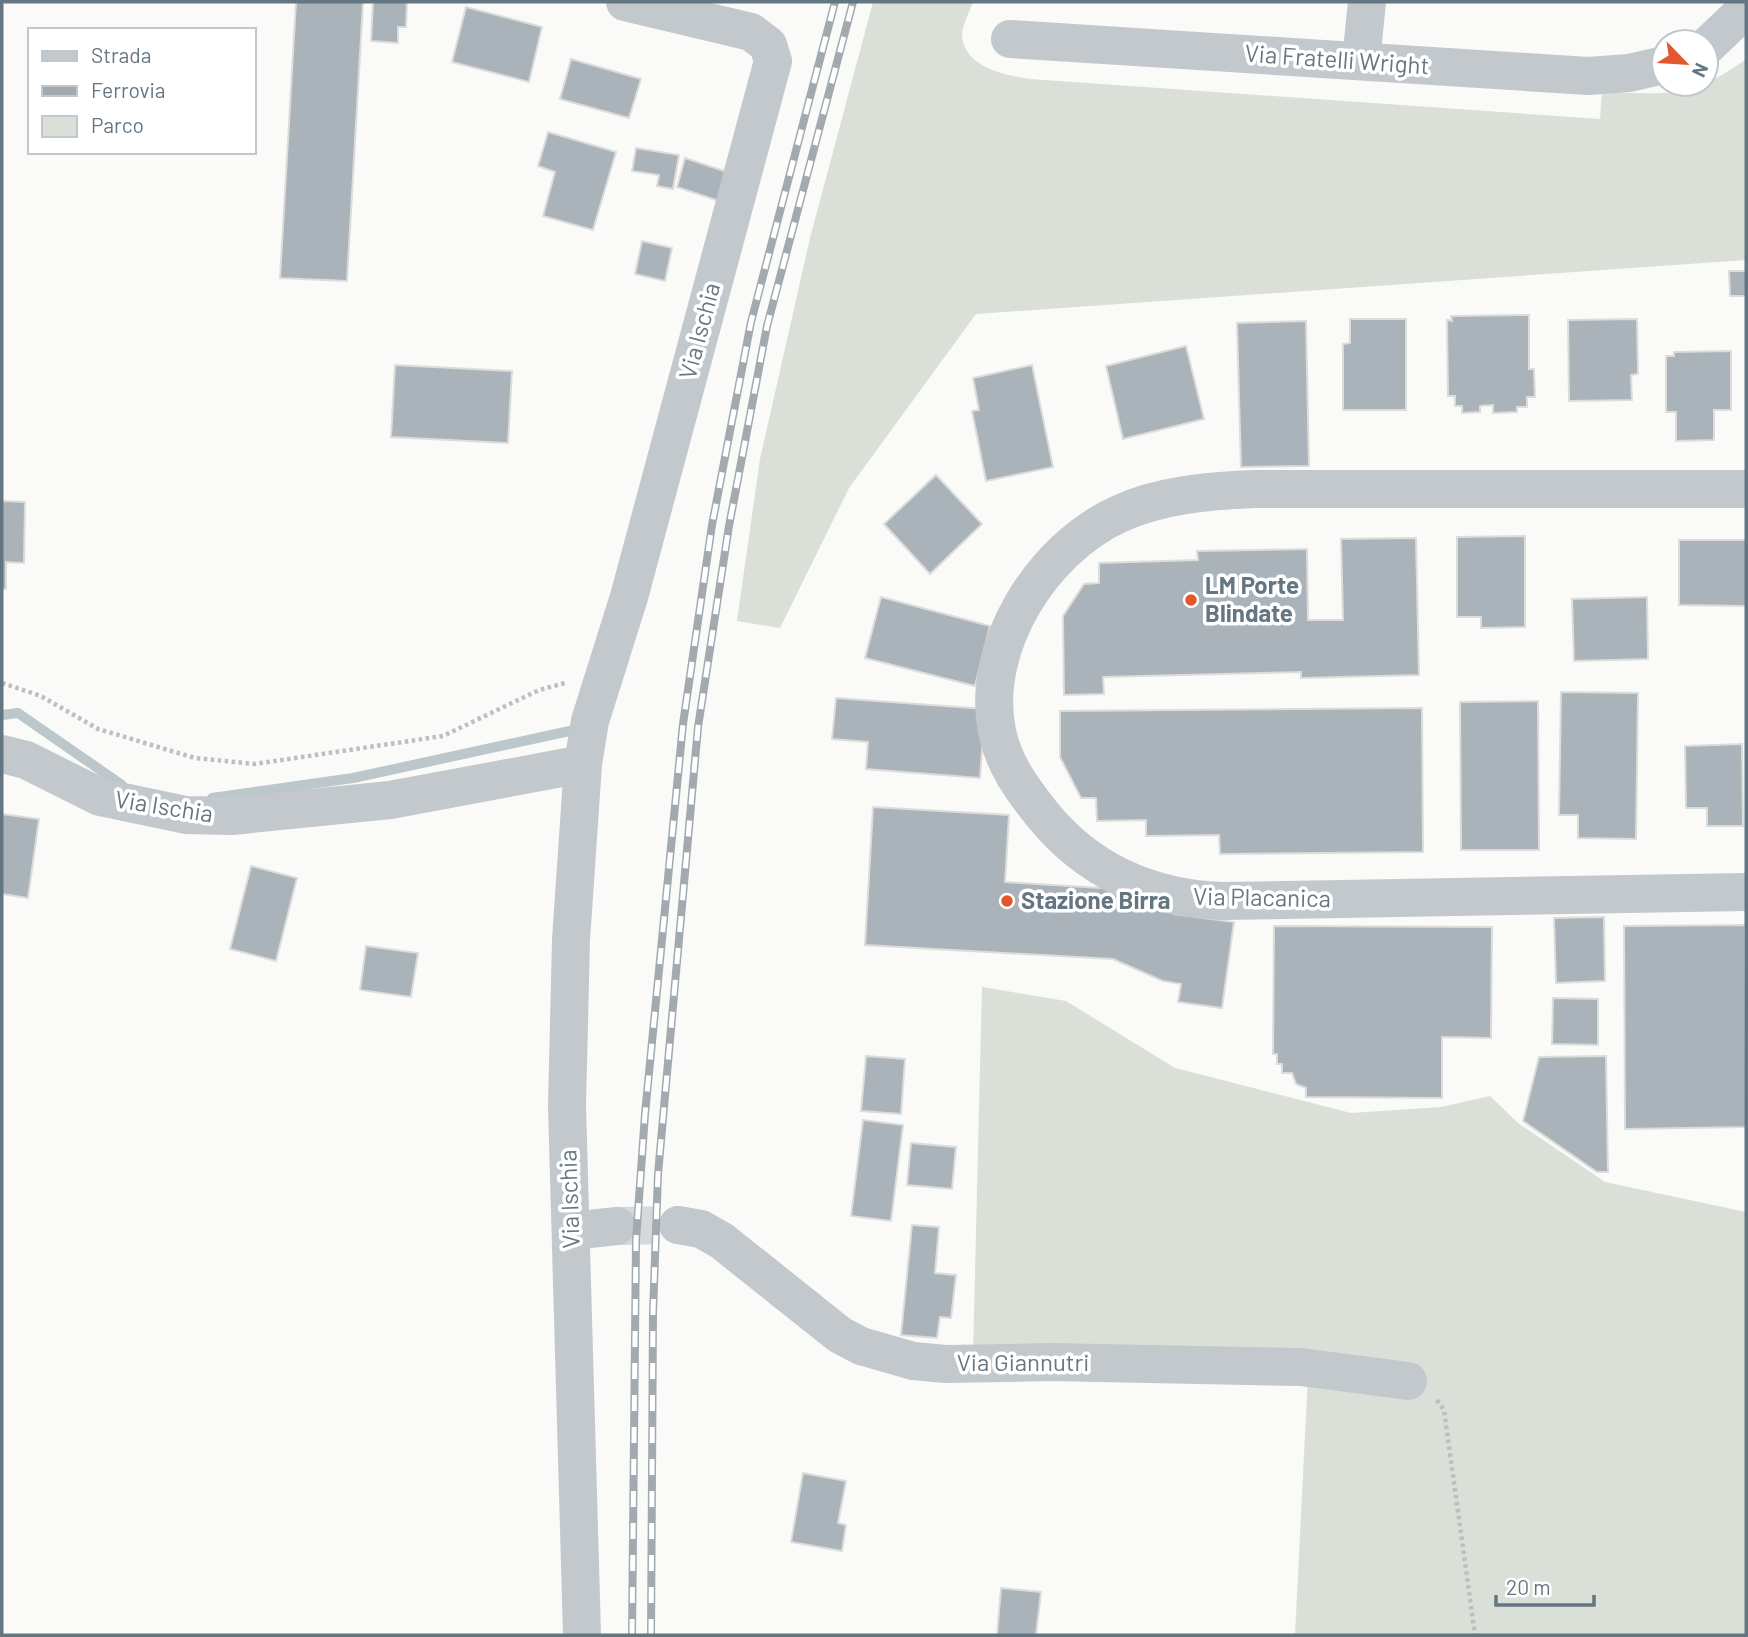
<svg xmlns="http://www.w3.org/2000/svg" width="1748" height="1637" font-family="Barlow,sans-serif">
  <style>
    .green { fill: #dadfd7 }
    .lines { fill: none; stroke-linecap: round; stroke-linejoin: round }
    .stream { stroke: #bbc7cb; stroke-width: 10 }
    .building { fill: #aab3b9; stroke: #dcdcda; stroke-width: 2 }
    .minor-tunnel { stroke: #d5d9db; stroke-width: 38; stroke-dasharray: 38 19; stroke-linecap: butt }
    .path { stroke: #bbbfc2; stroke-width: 4.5; stroke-dasharray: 3.5 3.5; stroke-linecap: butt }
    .minor { stroke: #c3c8cc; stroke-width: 38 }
    .rail-casing { stroke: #a2aab0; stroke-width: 8 }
    .rail { stroke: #fff; stroke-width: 5; stroke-dasharray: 16; stroke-linecap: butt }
    .poi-dot { fill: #e4572e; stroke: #fff; stroke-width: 2.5 }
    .labels { text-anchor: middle; stroke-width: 7; stroke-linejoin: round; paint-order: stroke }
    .street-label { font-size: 24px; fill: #657683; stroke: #fff }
    .poi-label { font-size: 24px; font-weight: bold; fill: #657683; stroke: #fff; text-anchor: start }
  </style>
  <rect width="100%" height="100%" fill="#fafaf8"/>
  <path class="green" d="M 873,2 L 976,2 L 972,4 C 969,13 961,28 962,37 C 966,68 1005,75 1030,79 L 1600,119 L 1602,92 C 1667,94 1692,99 1746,59 L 1746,260 L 976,314 L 849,488 L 780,628 L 737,621 L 760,459 L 810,238 Z
    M 982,987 L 1066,1001 L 1175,1068 L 1351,1113 L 1441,1107 L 1490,1096 L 1518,1123 L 1605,1182 L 1746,1212 L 1746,1635 L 1295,1635 L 1309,1355 L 973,1354 Z"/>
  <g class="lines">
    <path class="stream" d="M 2,715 L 18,713 L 122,785
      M 212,798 L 353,778 L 579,729"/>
  </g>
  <path class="building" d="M 296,2 L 363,2 L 347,281 L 280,278 Z
    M 373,2 L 407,2 L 406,27 L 398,27 L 398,43 L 371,41 Z
    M 466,7 L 542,27 L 529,82 L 452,62 Z
    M 571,59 L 641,79 L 629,118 L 560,99 Z
    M 548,132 L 616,152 L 593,230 L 543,216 L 555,172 L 538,166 Z
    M 636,148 L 679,155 L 673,189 L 657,186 L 659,175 L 632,171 Z
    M 685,158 L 727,172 L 719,201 L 677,187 Z
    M 642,241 L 672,248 L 665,281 L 635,274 Z
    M 1729,271 L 1746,271 L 1746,296 L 1730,296 Z
    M 1529,315 L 1529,369 L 1534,369 L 1535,397 L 1527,397 L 1527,407 L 1517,407 L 1517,412 L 1493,413 L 1493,405 L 1480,406 L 1480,412 L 1462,413 L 1462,406 L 1455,406 L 1455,396 L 1448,396 L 1447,320 L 1452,321 L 1451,316 Z
    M 1350,319 L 1406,319 L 1406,410 L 1343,410 L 1343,344 L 1350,343 Z
    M 1637,319 L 1638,374 L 1631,375 L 1632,400 L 1569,401 L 1568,320 Z
    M 1306,321 L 1309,466 L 1241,467 L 1237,323 Z
    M 1186,346 L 1204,419 L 1123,439 L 1106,366 Z
    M 1731,351 L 1731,410 L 1714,410 L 1714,440 L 1676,441 L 1676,412 L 1666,412 L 1666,356 L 1674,356 L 1674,352 Z
    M 395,365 L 512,371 L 508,443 L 391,437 Z
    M 1032,365 L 1053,467 L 986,481 L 972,411 L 979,410 L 973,378 Z
    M 936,475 L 982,524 L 930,574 L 884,524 Z
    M 2,501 L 25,502 L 24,563 L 6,562 L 6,589 L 2,589 Z
    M 1525,536 L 1525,627 L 1481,628 L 1481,617 L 1457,617 L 1457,537 Z
    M 1416,538 L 1419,675 L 1301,678 L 1301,672 L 1103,677 L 1104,694 L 1064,695 L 1063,616 L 1084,584 L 1099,583 L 1099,563 L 1198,560 L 1197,551 L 1307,549 L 1308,620 L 1343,620 L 1341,539 Z
    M 1679,540 L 1746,540 L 1746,606 L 1679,605 Z
    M 881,597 L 990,626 L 975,686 L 865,658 Z
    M 1647,597 L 1648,659 L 1574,661 L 1572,599 Z
    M 1561,692 L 1638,693 L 1636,839 L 1578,838 L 1578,815 L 1559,815 Z
    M 836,698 L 985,709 L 980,778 L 866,769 L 868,742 L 832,739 Z
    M 1538,701 L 1539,850 L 1461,850 L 1460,702 Z
    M 1422,708 L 1423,852 L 1220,854 L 1219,835 L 1146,836 L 1146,820 L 1097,821 L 1096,798 L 1081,798 L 1060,757 L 1060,711 Z
    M 1742,744 L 1743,826 L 1707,826 L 1707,808 L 1686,808 L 1685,746 Z
    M 873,807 L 1009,815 L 1005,882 L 1118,889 L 1174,914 L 1234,922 L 1222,1008 L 1178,1002 L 1181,984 L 1163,981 L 1113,959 L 865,945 Z
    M 2,814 L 39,819 L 28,898 L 2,894 Z
    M 251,866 L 297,878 L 276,961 L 230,949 Z
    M 1604,917 L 1605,981 L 1556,983 L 1554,918 Z
    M 1745,925 L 1746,1127 L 1625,1129 L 1624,926 Z
    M 1274,926 L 1492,927 L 1491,1038 L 1442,1037 L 1442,1098 L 1306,1097 L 1306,1088 L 1296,1084 L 1292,1073 L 1282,1073 L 1282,1064 L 1277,1064 L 1277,1054 L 1273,1054 Z
    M 366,946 L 418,953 L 411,997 L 360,990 Z
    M 1553,998 L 1598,999 L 1598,1045 L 1552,1044 Z
    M 866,1056 L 905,1059 L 901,1114 L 861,1111 Z
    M 1606,1056 L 1608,1172 L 1597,1172 L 1523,1121 L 1539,1057 Z
    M 863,1120 L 903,1125 L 891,1221 L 851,1216 Z
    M 911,1143 L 956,1147 L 952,1189 L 907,1185 Z
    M 912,1225 L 939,1227 L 935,1273 L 956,1275 L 951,1318 L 940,1317 L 937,1338 L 901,1335 Z
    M 803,1473 L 846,1481 L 838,1523 L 846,1525 L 842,1551 L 791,1542 Z
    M 1001,1588 L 1041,1592 L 1036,1635 L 997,1635 Z"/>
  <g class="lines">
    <path class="minor-tunnel" d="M 617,1226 L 678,1225"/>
    <path class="path" d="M 2,683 L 41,696 L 98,729 L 195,758 L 255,764 L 443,736 L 539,690 L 565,683
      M 1437,1400 L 1444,1410 L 1475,1635"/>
    <path class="minor" d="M 1010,39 L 1588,76 L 1629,73 L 1664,65
      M 1706,47 L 1746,9
      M 1361,61 L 1367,2
      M 1746,489 L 1254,489 C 1208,491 1160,495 1119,514 C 1042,549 980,647 997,731 C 1003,763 1022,789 1042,814 C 1088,871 1150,898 1222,901 L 1746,892
      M 2,754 L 26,760 L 100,797 L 186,815 L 232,816 L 390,800 L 583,764
      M 678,1225 L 701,1229 L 722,1241 L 840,1335 L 861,1346 L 913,1361 L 946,1364 L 1051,1362 L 1301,1367 L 1408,1381
      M 571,1231 L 617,1226
      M 582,1635 L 567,1106 L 571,940 L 583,764 L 590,721 L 629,597 L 773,61 L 768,45 L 751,32 L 625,2"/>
    <g class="rail-casing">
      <path id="rail" d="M 632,1635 L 636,1240 L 645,1114 L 683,724 L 712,525 L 751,322 L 835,2
        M 651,1635 L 653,1313 L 658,1174 L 698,727 L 729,526 L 767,326 L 853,2"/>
    </g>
    <use href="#rail" class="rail"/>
  </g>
  <g class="poi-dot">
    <circle cx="1191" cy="600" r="7"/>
    <circle cx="1007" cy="901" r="7"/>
  </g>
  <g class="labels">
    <g class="street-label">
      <text transform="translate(1337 60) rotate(4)" y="8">Via Fratelli Wright</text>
      <text transform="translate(700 331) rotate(-75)" y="8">Via Ischia</text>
      <text transform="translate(164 807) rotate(9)" y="8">Via Ischia</text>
      <text transform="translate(1262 898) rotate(1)" y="8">Via Placanica</text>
      <text transform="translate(570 1199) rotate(-92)" y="8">Via Ischia</text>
      <text x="1023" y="1371">Via Giannutri</text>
    </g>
    <g class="poi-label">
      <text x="1205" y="594">LM Porte<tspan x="1205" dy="28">Blindate</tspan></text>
      <text x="1021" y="909">Stazione Birra</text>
    </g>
  </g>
  <rect width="1748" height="1637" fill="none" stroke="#657683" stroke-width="7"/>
  <rect x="28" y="28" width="228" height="126" fill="#ffffff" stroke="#c1c8cd" stroke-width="2"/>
  <rect x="42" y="51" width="35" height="10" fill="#c3c8cc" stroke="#c1c8cd" stroke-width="2"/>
  <text x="91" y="63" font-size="21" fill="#657683">Strada</text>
  <rect x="42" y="86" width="35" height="10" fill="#a2aab0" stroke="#c1c8cd" stroke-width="2"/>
  <text x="91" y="98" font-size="21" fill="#657683">Ferrovia</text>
  <rect x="42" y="116" width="35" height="21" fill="#dadfd7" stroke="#c1c8cd" stroke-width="2"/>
  <text x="91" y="133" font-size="21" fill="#657683">Parco</text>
  <g transform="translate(1685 63) rotate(115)"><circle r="33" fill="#ffffff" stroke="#c1c8cd" stroke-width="2"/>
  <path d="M0-5L12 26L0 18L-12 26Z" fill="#e4572e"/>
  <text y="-10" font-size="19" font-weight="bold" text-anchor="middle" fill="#657683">N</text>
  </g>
  <path d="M1496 1595v10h98v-10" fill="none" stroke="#657683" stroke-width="3.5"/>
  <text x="1506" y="1595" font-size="21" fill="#657683" stroke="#ffffff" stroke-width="5" paint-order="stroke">20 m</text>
</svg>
